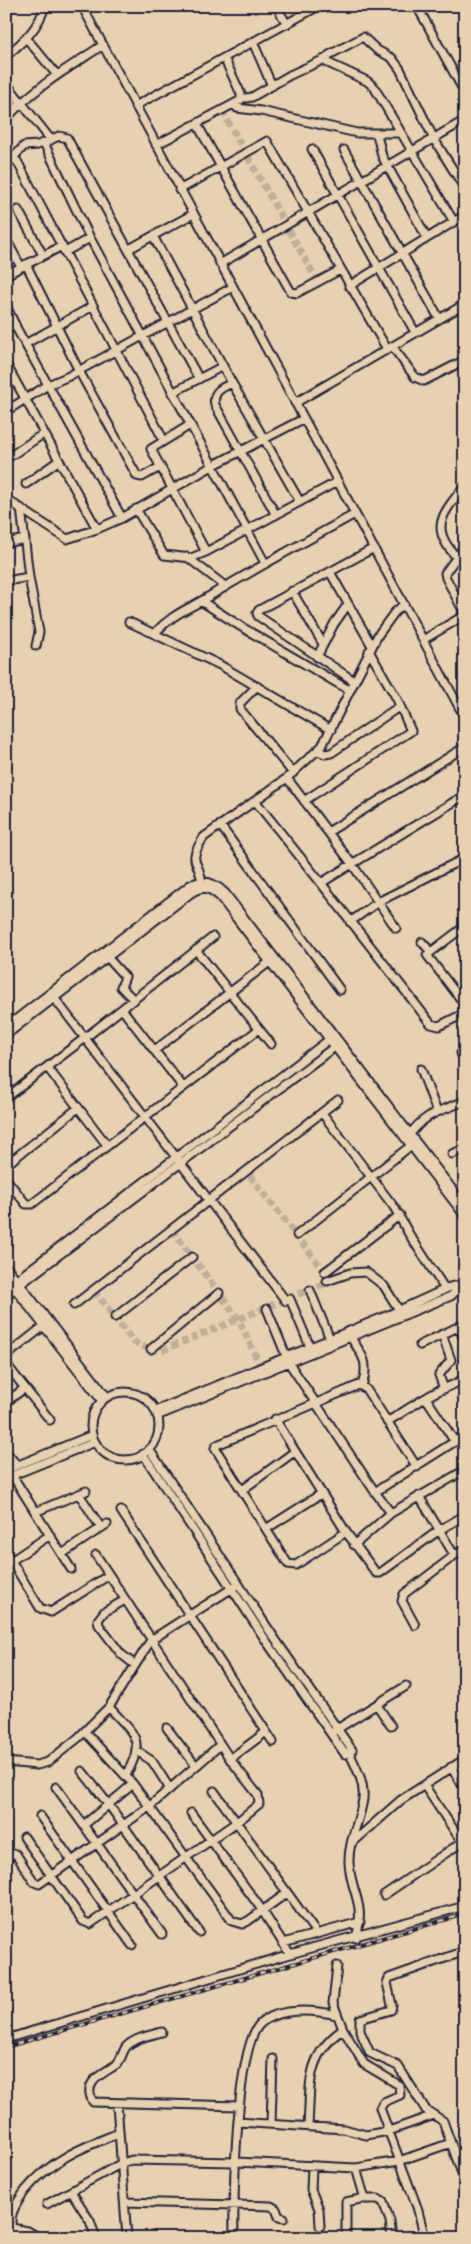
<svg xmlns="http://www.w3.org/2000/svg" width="471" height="2244" font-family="'Shantell Sans',sans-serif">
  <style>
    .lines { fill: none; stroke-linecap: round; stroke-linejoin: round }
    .minor-tunnel { stroke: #c0ae99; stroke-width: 7; stroke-dasharray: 7 3.5; stroke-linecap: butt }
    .minor-casing { stroke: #22223b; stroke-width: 11 }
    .minor { stroke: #e7d1b0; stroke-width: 7 }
    .rail-casing { stroke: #22223b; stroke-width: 4 }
    .rail { stroke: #e7d1b0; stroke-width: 2; stroke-dasharray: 5.5; stroke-linecap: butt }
  </style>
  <rect width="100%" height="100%" fill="#e7d1b0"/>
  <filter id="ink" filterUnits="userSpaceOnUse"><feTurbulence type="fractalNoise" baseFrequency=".02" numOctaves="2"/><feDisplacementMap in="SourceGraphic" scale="10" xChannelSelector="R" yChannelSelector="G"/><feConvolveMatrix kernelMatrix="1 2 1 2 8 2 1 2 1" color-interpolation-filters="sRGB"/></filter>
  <g filter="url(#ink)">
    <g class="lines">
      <path class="minor-tunnel" d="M 222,111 L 318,282
        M 172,1230 L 239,1320 L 261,1368
        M 94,1291 L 134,1342 L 141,1346 L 161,1351 L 326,1283 L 328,1279 L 327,1275 L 247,1172"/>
      <g class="minor-casing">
        <path id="minor" d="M 82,6 L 465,718
          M 276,6 L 287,24
          M 417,6 L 465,93
          M 27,39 L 57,75
          M 253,42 L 272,86
          M 6,56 C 24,41 38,29 45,6
          M 6,83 L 51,140
          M 246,98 L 252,97 L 290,75 L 327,58
          M 235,104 L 237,108 L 261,111 L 357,133 L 401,133
          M 135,106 L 319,6
          M 6,119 C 33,88 70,67 103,45
          M 197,124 L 291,292 L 297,293 L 340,270
          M 377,134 L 382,156 L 427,238
          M 44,143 L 90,238 L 265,563
          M 156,145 L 241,100 L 241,94 L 224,58
          M 312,149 L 415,332
          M 344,150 L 439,318
          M 13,158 L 24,146 L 38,145 L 59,136 L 67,138 L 199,379
          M 6,163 L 13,158 L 17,161 L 163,439
          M 179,190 L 267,141 L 387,349
          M 18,210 L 43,255
          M 454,222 L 374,87 L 367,81 L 326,62 L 329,55 L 363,37 L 377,50 L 392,58 L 400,69 L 434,139 L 465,189
          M 153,236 L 232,383 L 300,502
          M 6,239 L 21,267
          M 129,249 L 193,214
          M 65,252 L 90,238
          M 26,264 L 79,371 L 137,476 L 142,477 L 160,467
          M 220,264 L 465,120
          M 6,275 L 62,246
          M 349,286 L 465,215
          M 6,306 L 18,331 L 122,518
          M 6,329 L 15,324
          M 25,344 L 93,306
          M 392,346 L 415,377 L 424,381 L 465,360
          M 6,364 L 97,529 L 122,518 L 214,465 L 303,419
          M 232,383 C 221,388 212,392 215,405 L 276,515
          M 172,393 L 223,366
          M 295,403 L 465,304
          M 6,411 L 48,385 L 69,376 L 233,287
          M 190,425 L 151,449 L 206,552 L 337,482
          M 6,459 L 43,434
          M 26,484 L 58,461
          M 465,486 C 435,521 431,532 465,566
          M 6,499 L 67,539 L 97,529
          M 21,508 L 29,577 L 39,632 L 36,646
          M 136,509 L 164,555 L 191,558 L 206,552
          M 6,543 L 25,539
          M 465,546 L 445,573 L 446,578 L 465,614
          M 187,557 L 225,586
          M 330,572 L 372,646
          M 6,581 L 29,577
          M 292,591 L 323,644
          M 201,601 L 240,626 L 349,690
          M 129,622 L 220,665 L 331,730
          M 155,633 C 172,614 187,610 208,597 C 256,568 306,541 355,514
          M 423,640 L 465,615
          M 317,657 L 334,624 L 348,604
          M 354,681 L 258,616 L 257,613 L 259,610 L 374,548
          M 257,686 L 240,703 L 240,709 L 293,773
          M 318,751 L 325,754 L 331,753 L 400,706
          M 287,778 L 352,864 L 396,928
          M 465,795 L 321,883 L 431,1024 L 439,1026 L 465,1013
          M 304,801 L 411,731 L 397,699 L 369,651
          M 256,802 L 321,883
          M 220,825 L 340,990
          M 328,832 L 465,747
          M 202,885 C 201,860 185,865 204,837 L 287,778 L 322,746 L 378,635 L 394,613 L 404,604
          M 350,922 L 378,902 L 465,858
          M 465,926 L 427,955 L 465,1005
          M 422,942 L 431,952
          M 196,950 L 271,1044
          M 107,957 L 125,977 L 121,987 L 134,1000
          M 52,995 L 286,1301
          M 122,1009 L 183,1087
          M 6,1027 L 190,885 C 204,878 215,883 225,893 L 465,1206
          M 6,1035 L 191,893 C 202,885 210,888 220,897 L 465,1216
          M 155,1050 L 272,960
          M 461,1053 L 465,1063
          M 47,1067 L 107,1145
          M 421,1069 L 437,1112
          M 6,1098 L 85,1038 L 213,937
          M 322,1113 L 394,1207 L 409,1234 L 445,1289
          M 408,1137 C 425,1113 438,1112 465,1101
          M 452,1154 L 465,1149
          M 6,1165 L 78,1108
          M 6,1179 L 26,1204 L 32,1204 L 259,1029
          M 297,1235 L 413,1144
          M 6,1266 L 107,1397
          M 325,1272 L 400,1215
          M 6,1277 L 102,1401
          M 327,1281 L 350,1273 L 366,1272 L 384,1286 L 399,1310
          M 6,1288 L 331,1038
          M 310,1290 L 330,1339
          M 6,1295 L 337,1045
          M 290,1299 L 310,1347
          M 74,1305 L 338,1100
          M 267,1309 L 289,1363 L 375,1492 L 465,1435
          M 115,1317 L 192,1257
          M 465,1324 L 459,1328 L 465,1341
          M 442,1334 L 451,1360 L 439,1375 L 444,1389
          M 351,1338 C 364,1357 369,1363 362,1386
          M 420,1345 L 460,1326
          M 151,1349 L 219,1293
          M 6,1356 L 44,1326
          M 6,1364 L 50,1420
          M91 1426a34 34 0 1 1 68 0a34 34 0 1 1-68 0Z
          M 426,1398 L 455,1442
          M 6,1402 L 25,1388
          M 155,1411 L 393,1313 L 450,1287 L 465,1284
          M 157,1416 L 451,1296 L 461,1286
          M 275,1419 L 346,1532 L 376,1573 L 380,1573 L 438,1531 L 465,1515
          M 387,1422 C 403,1412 419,1401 436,1392 C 446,1387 455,1385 465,1378
          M 6,1452 L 17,1465
          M 143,1454 L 267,1642 L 345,1754 L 352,1750 L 273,1636 L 149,1449
          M 6,1470 L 92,1435
          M 12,1475 L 71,1569
          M 6,1478 L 95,1442
          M 242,1490 L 294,1452
          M 375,1492 L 391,1513
          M 79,1494 L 101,1528
          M 419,1496 L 453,1553 L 457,1554 L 465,1549
          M 121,1511 L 273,1742
          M 35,1512 L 86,1491
          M 266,1529 L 321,1494
          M 346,1532 L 296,1565 L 288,1564 L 215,1448 L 217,1445 L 359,1385 L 366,1389 L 417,1467
          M 354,1545 L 391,1513 L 465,1470
          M 6,1552 L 40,1608 L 51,1612 L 109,1575
          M 62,1554 L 107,1524
          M 96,1555 L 230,1759 L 266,1732
          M 11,1561 L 50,1535
          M 125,1600 L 104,1612 L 98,1620 L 99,1625 L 121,1654 L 135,1665
          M 415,1625 L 402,1601 L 404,1594 L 455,1555
          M 377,1705 L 391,1726
          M 109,1707 C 133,1734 147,1739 126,1775
          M 167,1728 L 196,1766
          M 334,1731 L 406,1686
          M 85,1732 L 133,1784 L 232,1921 L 242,1924 L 248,1921 L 287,1893
          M 137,1751 L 152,1761 L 170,1789
          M 349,1752 C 356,1767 365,1783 363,1799 C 360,1821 348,1841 349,1863 C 351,1895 366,1901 356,1938
          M 6,1762 L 37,1765 L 48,1762 L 78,1738 L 109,1707 L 151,1640 L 234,1587
          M 451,1767 L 465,1789
          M 82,1771 L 109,1805 L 199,1932
          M 424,1785 L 464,1845
          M 56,1787 L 162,1934
          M 214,1791 L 317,1934
          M 191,1813 L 262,1910 L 290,1954
          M 40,1816 L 132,1945
          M 85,1824 L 133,1784
          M 24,1837 L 83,1921 L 90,1924 L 237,1822 L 259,1804 L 258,1795 L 230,1759
          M 352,1843 L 401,1800 L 465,1759
          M 6,1859 L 12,1854 L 16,1854 L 34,1882 L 39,1884 L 149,1807 L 220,1745
          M 384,1895 L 465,1840
          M 283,1943 L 360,1922
          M 465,1951 L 389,1978 L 387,1983 L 392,2005 L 391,2010 L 360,2019 L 360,2031 L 370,2053 L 398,2066 L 426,2110 L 443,2121 L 465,2182
          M 337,1966 L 333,2003 L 343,2029 L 364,2064 L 399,2085 L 400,2095 L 384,2102 L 380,2108 L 417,2207 L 425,2238
          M 162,2032 C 151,2035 134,2038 126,2047 C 122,2052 122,2059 117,2064 C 105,2073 81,2081 93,2102 L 239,2106
          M 6,2039 L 290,1954 L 465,1906
          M 117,2104 L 127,2238
          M 238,2122 L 344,2129 L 366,2135 L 389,2131 L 434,2115
          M 271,2124 L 273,2059
          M 308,2126 C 311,2083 305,2057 343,2029
          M 312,2167 L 311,2190 L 319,2209 L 320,2226
          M 356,2168 L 365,2199 L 378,2199 L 383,2202 L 390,2221 L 392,2238
          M 71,2191 L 90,2221 L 96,2238
          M 125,2202 L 271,2206 L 276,2209 L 279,2217 L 284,2218
          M 47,2204 L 122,2163 L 132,2160 L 236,2162 L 356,2168 L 399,2161 L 451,2143
          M 12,2228 L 28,2231 L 40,2238
          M 13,2238 C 12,2232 11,2225 11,2218 C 13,2208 19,2199 25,2191 C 50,2160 83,2147 119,2133
          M 234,2238 C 233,2200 236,2047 260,2024 C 278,2007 314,2010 337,2015
          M 346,2238 L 346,2202 L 365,2198"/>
      </g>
      <use href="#minor" class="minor"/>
      <g class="rail-casing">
        <path id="rail" d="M 6,2047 L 465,1914"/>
      </g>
      <use href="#rail" class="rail"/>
    </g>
  </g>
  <rect width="471" height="2244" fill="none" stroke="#e7d1b0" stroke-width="25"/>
  <rect x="12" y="12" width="446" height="2219" fill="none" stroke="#22223b" stroke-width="2" filter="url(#ink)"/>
</svg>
